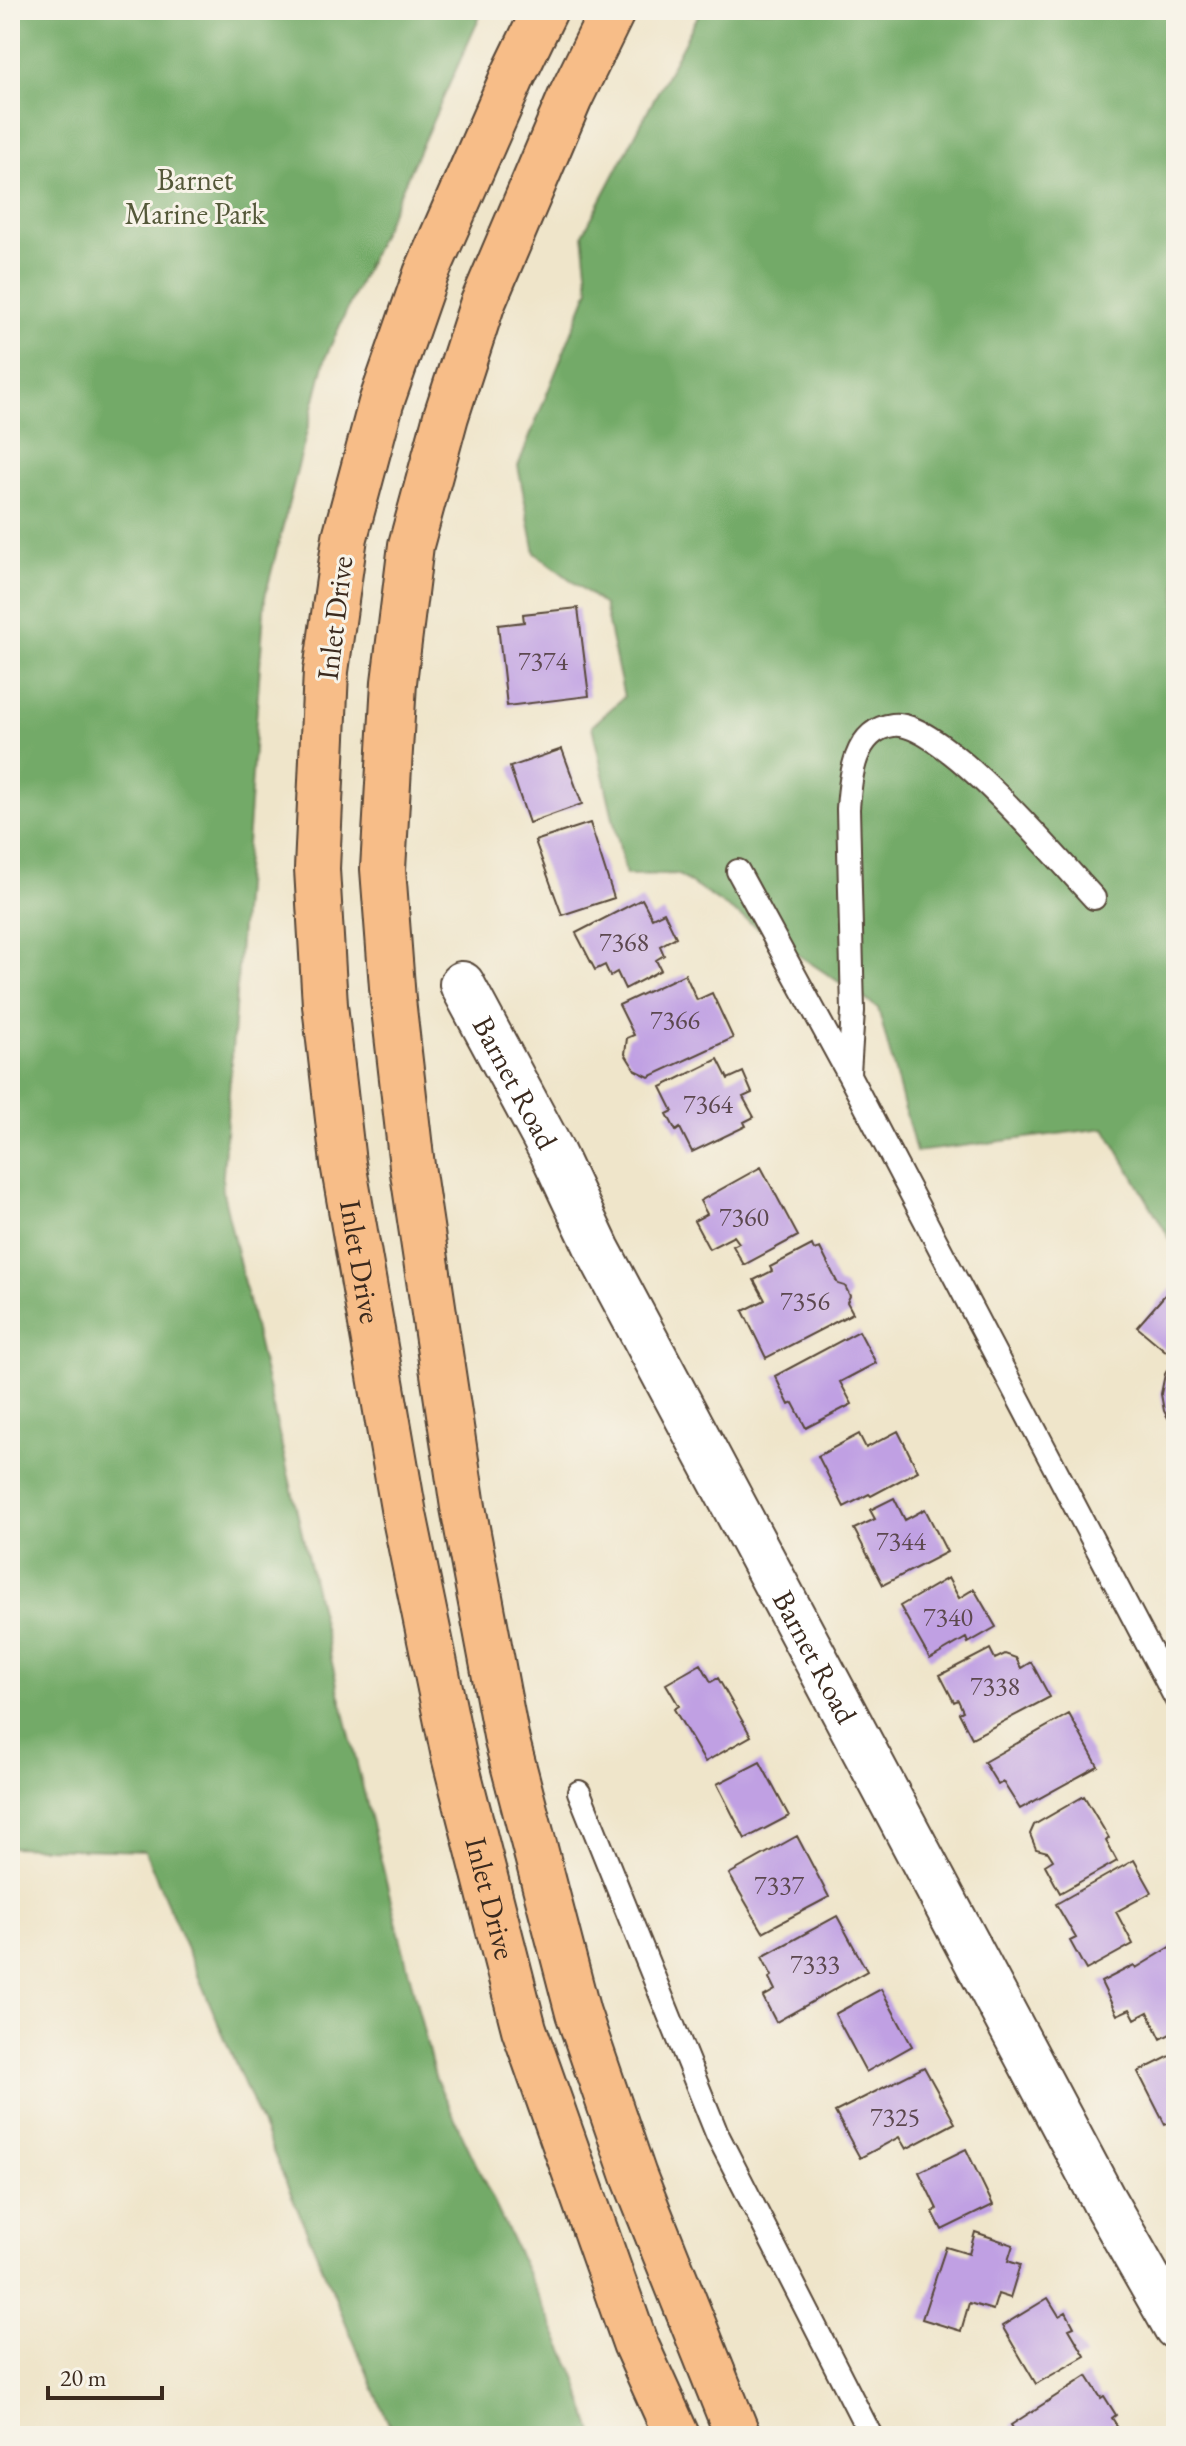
<svg xmlns="http://www.w3.org/2000/svg" width="1186" height="2446" font-family="'EB Garamond',serif">
  <style>
    .forest { fill: #73aa68; stroke: #576a43; stroke-width: 2 }
    .building { fill: #c0a0e3 }
    .lines { fill: none; stroke-linecap: round; stroke-linejoin: round }
    .service-casing { stroke: #564638; stroke-width: 26 }
    .minor-casing { stroke: #564638; stroke-width: 48 }
    .primary-casing { stroke: #564638; stroke-width: 48 }
    .service { stroke: #fff; stroke-width: 22 }
    .minor { stroke: #fff; stroke-width: 44 }
    .primary { stroke: #f7bd88; stroke-width: 44 }
    .labels { text-anchor: middle; stroke-width: 6; stroke-linejoin: round; paint-order: stroke }
    .number-label { font-size: 26px; fill: #5c484f }
    .park-label { font-size: 30px; fill: #545839; stroke: #f7f3e8 }
    .street-label { font-size: 30px; fill: #3b2a1e; stroke: #f7f3e8 }
  </style>
  <rect width="100%" height="100%" fill="#f7f3e8"/>
  <filter id="ink" filterUnits="userSpaceOnUse"><feTurbulence type="fractalNoise" baseFrequency=".0125" numOctaves="2"/><feDisplacementMap in="SourceGraphic" scale="16" xChannelSelector="R" yChannelSelector="G"/><feConvolveMatrix kernelMatrix="1 2 1 2 8 2 1 2 1" color-interpolation-filters="sRGB"/></filter>
  <filter id="wash" filterUnits="userSpaceOnUse"><feTurbulence type="fractalNoise" baseFrequency=".006" numOctaves="4" result="noise"/><feDisplacementMap in="SourceGraphic" scale="32" xChannelSelector="R" yChannelSelector="G"/><feGaussianBlur stdDeviation="1.8" result="paint"/><feColorMatrix in="noise" values="0 0 0 0 0 0 0 0 0 0 0 0 0 0 0 0 0 1.4 0 .05"/><feComposite in="paint" operator="in"/></filter>
  <g filter="url(#wash)">
    <rect width="100%" height="100%" fill="#efe5ca"/>
    <path class="forest" d="M 10,10 L 483,10 L 326,356 L 265,597 L 222,1188 L 336,1680 L 435,2077 L 575,2374 L 594,2436 L 394,2436 L 145,1851 L 10,1847 Z
      M 701,10 L 1176,10 L 1176,1249 L 1105,1128 L 916,1152 L 878,1008 L 677,874 L 626,875 L 592,726 L 624,697 L 604,605 L 535,553 L 518,466 L 589,289 L 583,234 Z"/>
    <g id="blocks">
      <path class="building" d="M 578,608 L 589,696 L 507,706 L 498,625 L 524,622 L 523,614 Z
        M 562,749 L 582,804 L 529,823 L 510,767 Z
        M 590,823 L 614,898 L 562,915 L 535,841 Z
        M 642,899 L 652,918 L 664,912 L 676,937 L 660,946 L 664,955 L 656,960 L 661,970 L 625,989 L 617,972 L 610,976 L 605,965 L 595,970 L 576,933 Z
        M 685,974 L 697,1000 L 712,993 L 733,1038 L 649,1077 L 635,1070 L 625,1054 L 627,1038 L 634,1035 L 619,1005 Z
        M 718,1059 L 728,1079 L 743,1072 L 752,1093 L 743,1097 L 754,1117 L 744,1122 L 746,1126 L 692,1152 L 680,1128 L 676,1131 L 667,1114 L 673,1111 L 661,1087 Z
        M 761,1167 L 798,1236 L 744,1265 L 733,1246 L 739,1243 L 734,1236 L 709,1249 L 694,1221 L 707,1214 L 700,1201 Z
        M 812,1245 L 814,1250 L 820,1248 L 838,1284 L 845,1286 L 850,1296 L 847,1302 L 853,1313 L 766,1358 L 743,1311 L 765,1300 L 754,1280 L 772,1271 L 770,1267 Z
        M 1171,1288 L 1176,1292 L 1176,1432 L 1164,1411 L 1161,1394 L 1165,1374 L 1174,1358 L 1137,1327 Z
        M 859,1331 L 876,1363 L 840,1382 L 852,1404 L 806,1428 L 793,1403 L 789,1405 L 775,1376 Z
        M 898,1431 L 918,1471 L 871,1496 L 869,1494 L 844,1507 L 818,1456 L 859,1434 L 866,1448 Z
        M 894,1498 L 905,1520 L 925,1509 L 947,1552 L 883,1585 L 854,1529 L 875,1519 L 870,1510 Z
        M 948,1578 L 959,1598 L 974,1589 L 996,1627 L 968,1643 L 966,1638 L 930,1659 L 900,1606 Z
        M 990,1649 L 995,1659 L 1005,1654 L 1016,1658 L 1021,1668 L 1031,1662 L 1050,1697 L 972,1738 L 959,1713 L 963,1711 L 958,1700 L 954,1702 L 940,1675 Z
        M 701,1664 L 711,1682 L 718,1678 L 751,1736 L 705,1762 L 674,1709 L 679,1706 L 666,1684 Z
        M 1069,1714 L 1098,1766 L 1020,1809 L 1003,1782 L 998,1785 L 984,1762 Z
        M 760,1762 L 789,1816 L 745,1839 L 717,1784 Z
        M 1084,1796 L 1109,1838 L 1106,1841 L 1117,1861 L 1060,1893 L 1045,1865 L 1053,1860 L 1048,1852 L 1036,1849 L 1030,1834 L 1034,1825 Z
        M 797,1836 L 829,1897 L 763,1932 L 729,1874 Z
        M 1134,1860 L 1152,1892 L 1116,1912 L 1133,1944 L 1086,1970 L 1070,1941 L 1076,1938 L 1056,1904 Z
        M 837,1916 L 867,1971 L 776,2022 L 763,1997 L 775,1990 L 769,1978 L 772,1976 L 762,1957 Z
        M 1174,1945 L 1176,1950 L 1176,2031 L 1161,2039 L 1148,2012 L 1135,2019 L 1130,2009 L 1117,2015 L 1101,1982 L 1134,1965 L 1136,1968 Z
        M 881,1989 L 912,2046 L 866,2072 L 835,2014 Z
        M 1176,2053 L 1176,2119 L 1165,2125 L 1138,2072 Z
        M 924,2067 L 955,2123 L 906,2149 L 899,2137 L 860,2158 L 835,2112 Z
        M 966,2149 L 993,2205 L 942,2230 L 933,2212 L 937,2209 L 919,2172 Z
        M 975,2232 L 1013,2245 L 1008,2261 L 1020,2265 L 1010,2298 L 998,2294 L 993,2310 L 969,2303 L 961,2331 L 922,2319 L 946,2247 L 969,2254 Z
        M 1048,2298 L 1059,2316 L 1066,2312 L 1074,2327 L 1069,2329 L 1085,2356 L 1036,2384 L 1002,2326 Z
        M 1087,2376 L 1101,2398 L 1104,2396 L 1116,2415 L 1112,2418 L 1124,2436 L 1018,2436 L 1011,2425 Z"/>
    </g>
  </g>
  <g filter="url(#ink)">
    <use href="#blocks" fill-opacity="0" stroke="#564638" stroke-width="2"/>
    <g class="lines">
      <g class="service-casing">
        <path id="service" d="M 738,871 L 849,1075 L 1176,1699
          M 849,1073 L 853,1011 L 848,809 C 850,780 853,730 893,725 C 941,719 1060,862 1094,898
          M 579,1792 L 717,2134 L 871,2436"/>
      </g>
      <g class="minor-casing">
        <g id="minor">
          <path id="s1" d="M 462,984 L 551,1150 L 598,1250 L 1103,2199 L 1176,2327"/>
        </g>
      </g>
      <g class="primary-casing">
        <g id="primary">
          <path id="s2" d="M 545,10 L 512,78 L 426,274 L 381,403 L 345,537 L 326,671 L 317,869 L 325,1005 L 343,1163 L 404,1514 L 454,1756 L 524,2029 L 635,2343 L 677,2436"/>
          <path d="M 613,10 L 570,98 L 482,305 L 446,416 L 411,545 L 394,682 L 383,869 L 393,1000 L 412,1166 L 463,1507 L 507,1741 L 578,2013 L 634,2176 L 738,2436"/>
        </g>
      </g>
      <use href="#service" class="service"/>
      <use href="#minor" class="minor"/>
      <use href="#primary" class="primary"/>
    </g>
  </g>
  <g class="labels">
    <g class="number-label">
      <text x="543" y="670">7374</text>
      <text x="624" y="951">7368</text>
      <text x="675" y="1029">7366</text>
      <text x="708" y="1113">7364</text>
      <text x="744" y="1226">7360</text>
      <text x="805" y="1310">7356</text>
      <text x="901" y="1550">7344</text>
      <text x="948" y="1626">7340</text>
      <text x="995" y="1695">7338</text>
      <text x="779" y="1894">7337</text>
      <text x="815" y="1973">7333</text>
      <text x="895" y="2126">7325</text>
    </g>
    <g class="park-label">
      <text x="195" y="190">Barnet<tspan x="195" dy="34">Marine Park</tspan></text>
    </g>
    <g class="street-label">
      <text transform="translate(335 618) rotate(-83)" y="10">Inlet Drive</text>
      <text dy="10" stroke="none"><textPath href="#s1" startOffset="112">Barnet Road</textPath></text>
      <text dy="10" stroke="none"><textPath href="#s2" startOffset="1294">Inlet Drive</textPath></text>
      <text dy="10" stroke="none"><textPath href="#s1" startOffset="760">Barnet Road</textPath></text>
      <text dy="10" stroke="none"><textPath href="#s2" startOffset="1944">Inlet Drive</textPath></text>
    </g>
  </g>
  <rect width="1186" height="2446" fill="none" stroke="#f7f3e8" stroke-width="40"/>
  <path d="M48 2386v12h114v-12" fill="none" stroke="#3b2a1e" stroke-width="4"/>
  <text x="60" y="2386" font-size="24" fill="#3b2a1e" stroke="#f7f3e8" stroke-width="6" paint-order="stroke">20 m</text>
</svg>
